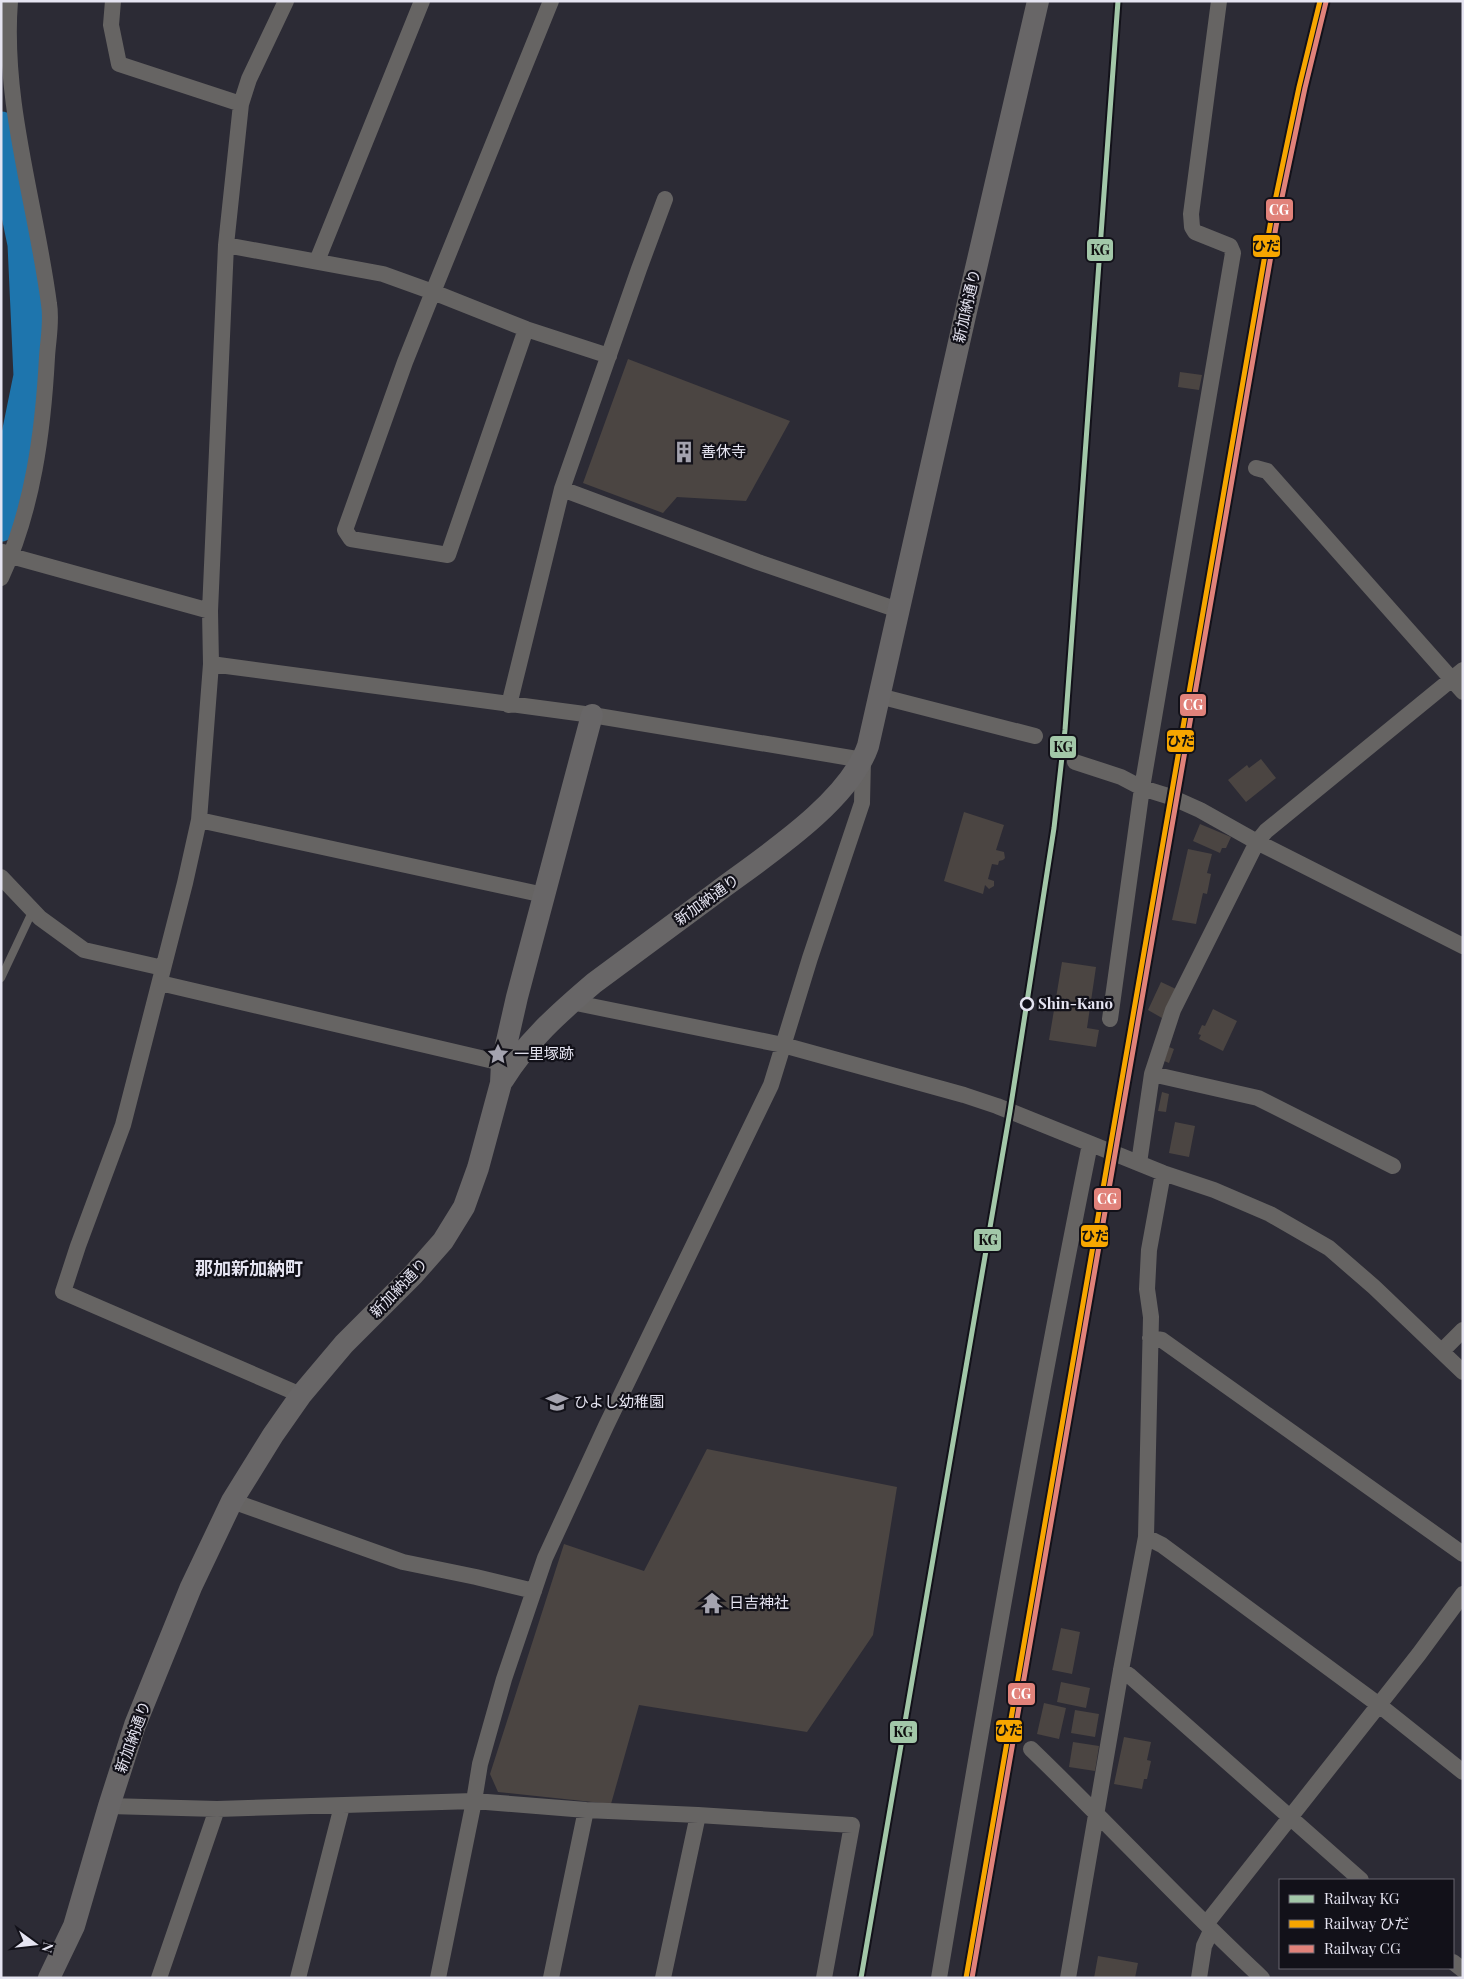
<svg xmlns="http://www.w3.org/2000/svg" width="1464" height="1979" font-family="'Playfair Display','Noto Sans JP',serif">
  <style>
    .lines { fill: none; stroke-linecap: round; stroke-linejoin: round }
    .river { stroke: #1e75ad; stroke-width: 35 }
    .building { fill: #4b4542 }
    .lane { stroke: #666463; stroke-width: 8 }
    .street { stroke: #666463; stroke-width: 16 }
    .secondary { stroke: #686667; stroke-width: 22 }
    .rail-1-casing { stroke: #121119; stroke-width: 9 }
    .rail-2-casing { stroke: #121119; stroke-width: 9 }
    .rail-3-casing { stroke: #121119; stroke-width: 9 }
    .rail-1 { stroke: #a2c7a8; stroke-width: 5 }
    .rail-2 { stroke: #f7a600; stroke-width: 5 }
    .rail-3 { stroke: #e1827a; stroke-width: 5 }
    .stop-dot { fill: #121119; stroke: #e5e4f1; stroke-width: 2.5 }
    .labels { text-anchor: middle; stroke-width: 4.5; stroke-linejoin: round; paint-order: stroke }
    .street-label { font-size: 15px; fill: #e5e4f1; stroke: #121119 }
    .poi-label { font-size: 15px; fill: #e5e4f1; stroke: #121119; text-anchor: start }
    .stop-label { font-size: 15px; font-weight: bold; fill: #e5e4f1; stroke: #121119; text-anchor: start }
    .quarter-label { font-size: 18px; font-weight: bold; fill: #e5e4f1; stroke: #121119 }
    .line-badge { stroke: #121119; stroke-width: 2 }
    .badge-label { font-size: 14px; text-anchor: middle; font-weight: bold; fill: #fff }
    .pale-badge-label { font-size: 14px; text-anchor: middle; font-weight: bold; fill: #111 }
  </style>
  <rect width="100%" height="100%" fill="#2c2b35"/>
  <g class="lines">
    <path class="river" d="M 1,129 L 25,244 L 31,376 L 1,524"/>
  </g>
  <path class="building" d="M 628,359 L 790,421 L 746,501 L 677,497 L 663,513 L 583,483 Z
    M 1180,372 L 1202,375 L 1199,390 L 1178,387 Z
    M 1261,759 L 1276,778 L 1246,802 L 1228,780 L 1247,765 L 1249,768 Z
    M 964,812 L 1004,825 L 996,850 L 1004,852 L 1005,858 L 1003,860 L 999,861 L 998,865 L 992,864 L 988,879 L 994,881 L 994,886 L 989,889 L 985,885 L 983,894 L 944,881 Z
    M 1200,824 L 1231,837 L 1226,848 L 1222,848 L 1220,853 L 1193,841 Z
    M 1188,849 L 1212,854 L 1207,873 L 1211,874 L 1207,894 L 1203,893 L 1196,924 L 1172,920 Z
    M 1062,962 L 1096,967 L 1087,1028 L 1099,1030 L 1096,1047 L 1049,1040 Z
    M 1161,982 L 1176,989 L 1162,1018 L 1148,1010 Z
    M 1213,1009 L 1237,1021 L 1223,1051 L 1199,1039 L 1201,1035 L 1198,1034 L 1202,1025 L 1205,1026 Z
    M 1169,1047 L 1174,1049 L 1169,1063 L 1164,1061 Z
    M 1162,1092 L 1169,1094 L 1166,1112 L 1158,1111 Z
    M 1175,1122 L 1195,1126 L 1189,1157 L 1169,1153 Z
    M 707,1449 L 897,1487 L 873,1635 L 807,1732 L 639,1705 L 611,1804 L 498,1792 L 490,1774 L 564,1544 L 644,1571 Z
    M 1061,1628 L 1080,1632 L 1072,1674 L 1052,1670 Z
    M 1061,1682 L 1090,1688 L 1086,1708 L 1057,1702 Z
    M 1044,1703 L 1066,1708 L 1059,1739 L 1037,1734 Z
    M 1075,1710 L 1099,1714 L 1095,1737 L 1071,1733 Z
    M 1124,1737 L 1151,1742 L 1147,1760 L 1151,1761 L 1147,1779 L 1144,1779 L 1142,1789 L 1114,1784 Z
    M 1073,1742 L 1099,1746 L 1095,1771 L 1069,1767 Z
    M 1098,1956 L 1138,1963 L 1135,1978 L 1094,1978 Z"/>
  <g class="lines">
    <path class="lane" d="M 1,978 L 33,910"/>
    <path class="street" d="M 113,1 L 111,25 L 119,64 L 241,104 L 226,245 L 210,611 L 211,664 L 199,820 L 185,883 L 123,1125 L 78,1246 L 63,1292 L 301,1395
      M 241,104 L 249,79 L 286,1
      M 226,245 L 383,274 L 433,292 L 551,1
      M 317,261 L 422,1
      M 526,329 L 433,292 L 405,362 L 345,530 L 351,539 L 448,555 L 526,329 L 609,356
      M 1256,468 L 1267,471 L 1463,692
      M 562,489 L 758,562 L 898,610
      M 3,552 L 11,556 L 210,611
      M 1,578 C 33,509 43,432 47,357 C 48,340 52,321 49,304 C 36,204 2,103 10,1
      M 211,664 L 592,715 L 863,760 L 862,803 L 810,958 L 771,1085 L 606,1426 L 545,1558 L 504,1679 L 480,1764 L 474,1801 L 438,1978
      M 879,696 L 1035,736
      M 509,705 L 562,489 L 639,269 L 665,199
      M 1075,762 L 1121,777 L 1142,788 L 1171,797 L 1200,810 L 1257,842 L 1463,946
      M 199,820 L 544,895
      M 1,877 L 40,918 L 84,950 L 163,968
      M 160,983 L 502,1063
      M 571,1002 L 783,1045 L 964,1095 L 997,1106 L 1163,1173 L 1214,1190 L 1270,1214 L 1329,1248 L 1374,1287 L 1463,1372
      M 1110,1019 L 1142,788 L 1233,253 L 1230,246 L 1195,232 L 1192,227 L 1191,214 L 1219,1
      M 1152,1074 L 1258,1098 L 1393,1166
      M 1139,1163 L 1152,1074 L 1173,1010 L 1257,842 L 1266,831 L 1463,670
      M 1150,1338 L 1162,1340 L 1463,1554
      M 1442,1351 L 1463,1330
      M 232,1501 L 403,1562 L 476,1577 L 534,1591
      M 1146,1537 L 1162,1545 L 1379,1705 L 1463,1772
      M 1121,1670 L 1130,1676 L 1361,1880
      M 1031,1749 C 1109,1824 1182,1904 1262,1978
      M 109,1806 L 217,1809 L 474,1801 L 586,1810 L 698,1815 L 852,1825 L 824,1978
      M 1206,1924 L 1419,1654 L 1463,1594
      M 1453,1962 L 1463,1970
      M 159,1978 L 217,1809
      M 298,1978 L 342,1806
      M 551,1978 L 586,1810
      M 663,1978 L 698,1815
      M 939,1978 C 986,1699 1034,1421 1090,1144
      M 1068,1978 L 1121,1670 L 1146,1537 L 1151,1317 L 1147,1289 L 1149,1250 L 1163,1173
      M 1199,1978 L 1204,1946 L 1211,1931"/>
    <path class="secondary" d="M 503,1080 C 527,1041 560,1012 594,983 C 635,953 676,922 717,892 C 765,856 848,803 868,746 L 967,307 L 1038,1
      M 49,1978 L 74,1926 L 109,1806 L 135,1725 L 191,1587 L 232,1501 L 273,1435 L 301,1395 L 344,1344 L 413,1275 L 443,1241 L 464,1207 L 478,1168 L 501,1083 L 502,1063 L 517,997 L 592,715"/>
    <g class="rail-1-casing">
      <path id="rail-1" d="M 861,1978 L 1010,1111 L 1054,828 L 1065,730 L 1118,1"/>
    </g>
    <g class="rail-2-casing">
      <path id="rail-2" d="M 966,1978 L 1271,220 L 1299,87 L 1320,1"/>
    </g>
    <g class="rail-3-casing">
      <path id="rail-3" d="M 972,1978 L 1277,221 L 1305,88 L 1326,2"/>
    </g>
    <use href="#rail-1" class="rail-1"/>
    <use href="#rail-2" class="rail-2"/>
    <use href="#rail-3" class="rail-3"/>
  </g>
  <defs>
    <g id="building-bare" transform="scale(1.725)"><path d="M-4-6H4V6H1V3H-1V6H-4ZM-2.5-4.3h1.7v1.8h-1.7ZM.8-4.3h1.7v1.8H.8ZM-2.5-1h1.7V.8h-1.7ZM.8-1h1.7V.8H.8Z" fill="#a4a3af" stroke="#121119" stroke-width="2.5" paint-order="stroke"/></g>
    <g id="sight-bare" transform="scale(1.725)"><path d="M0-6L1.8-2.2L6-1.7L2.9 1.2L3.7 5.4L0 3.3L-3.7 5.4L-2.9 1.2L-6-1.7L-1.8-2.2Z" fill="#a4a3af" stroke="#121119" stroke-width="2.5" paint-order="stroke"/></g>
    <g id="school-bare" transform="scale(1.725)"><path d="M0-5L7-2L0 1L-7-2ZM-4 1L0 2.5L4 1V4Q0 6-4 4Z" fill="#a4a3af" stroke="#121119" stroke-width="2.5" paint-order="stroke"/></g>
    <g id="temple-bare" transform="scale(1.725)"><path d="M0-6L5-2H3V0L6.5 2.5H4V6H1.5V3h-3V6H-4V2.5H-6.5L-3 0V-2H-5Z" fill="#a4a3af" stroke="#121119" stroke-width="2.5" paint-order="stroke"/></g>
  </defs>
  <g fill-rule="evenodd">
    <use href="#building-bare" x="684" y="452"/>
    <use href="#sight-bare" x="498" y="1054"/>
    <use href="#school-bare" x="557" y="1402"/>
    <use href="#temple-bare" x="712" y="1603"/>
  </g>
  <circle class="stop-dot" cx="1027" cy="1004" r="6"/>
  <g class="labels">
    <g class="street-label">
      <text transform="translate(967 306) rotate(-77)" y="5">新加納通り</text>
      <text transform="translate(707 900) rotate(-36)" y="5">新加納通り</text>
      <text transform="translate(399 1288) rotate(-46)" y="5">新加納通り</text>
      <text transform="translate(133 1737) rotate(-70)" y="5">新加納通り</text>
    </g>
    <g class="poi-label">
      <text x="701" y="457">善休寺</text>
      <text x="514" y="1059">一里塚跡</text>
      <text x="574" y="1407">ひよし幼稚園</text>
      <text x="729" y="1608">日吉神社</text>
    </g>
    <g class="stop-label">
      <text x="1038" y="1009">Shin-Kanō</text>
    </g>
    <g class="quarter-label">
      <text x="249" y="1275">那加新加納町</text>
    </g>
  </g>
  <g class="line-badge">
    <rect x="1265" y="198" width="29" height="24" rx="5" fill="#e1827a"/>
    <rect x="1252" y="234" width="29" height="24" rx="5" fill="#f7a600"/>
    <rect x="1086" y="238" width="28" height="24" rx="5" fill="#a2c7a8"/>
    <rect x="1179" y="693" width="28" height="24" rx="5" fill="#e1827a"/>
    <rect x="1166" y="729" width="29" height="24" rx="5" fill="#f7a600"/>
    <rect x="1049" y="735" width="28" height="24" rx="5" fill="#a2c7a8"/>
    <rect x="1093" y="1187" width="29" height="24" rx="5" fill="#e1827a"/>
    <rect x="1080" y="1224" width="29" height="24" rx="5" fill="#f7a600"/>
    <rect x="973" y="1228" width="29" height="24" rx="5" fill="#a2c7a8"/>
    <rect x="1007" y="1682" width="29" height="24" rx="5" fill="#e1827a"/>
    <rect x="995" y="1719" width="28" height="24" rx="5" fill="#f7a600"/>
    <rect x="889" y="1720" width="29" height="24" rx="5" fill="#a2c7a8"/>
  </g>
  <g class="badge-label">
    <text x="1279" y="215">CG</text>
    <text x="1193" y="710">CG</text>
    <text x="1107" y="1204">CG</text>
    <text x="1021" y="1699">CG</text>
  </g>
  <g class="pale-badge-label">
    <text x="1266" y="251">ひだ</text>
    <text x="1100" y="255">KG</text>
    <text x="1181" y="746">ひだ</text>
    <text x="1063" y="752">KG</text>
    <text x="1095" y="1241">ひだ</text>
    <text x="988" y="1245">KG</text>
    <text x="1009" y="1735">ひだ</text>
    <text x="903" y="1737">KG</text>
  </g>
  <rect width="1464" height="1979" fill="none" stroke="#e5e4f1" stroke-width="5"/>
  <rect x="1279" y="1879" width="175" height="90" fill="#121119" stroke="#66656f"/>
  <rect x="1289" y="1895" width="25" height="8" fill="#a2c7a8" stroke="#66656f"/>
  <text x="1324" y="1904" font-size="15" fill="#e5e4f1">Railway KG</text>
  <rect x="1289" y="1920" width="25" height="8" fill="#f7a600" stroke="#66656f"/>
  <text x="1324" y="1929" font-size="15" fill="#e5e4f1">Railway ひだ</text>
  <rect x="1289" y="1945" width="25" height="8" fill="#e1827a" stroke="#66656f"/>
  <text x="1324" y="1954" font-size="15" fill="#e5e4f1">Railway CG</text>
  <g transform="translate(35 1944) rotate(105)" stroke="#121119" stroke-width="4" paint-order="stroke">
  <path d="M0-4L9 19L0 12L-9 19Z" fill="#e5e4f1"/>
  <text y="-8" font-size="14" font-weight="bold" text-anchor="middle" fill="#e5e4f1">N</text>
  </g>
</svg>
